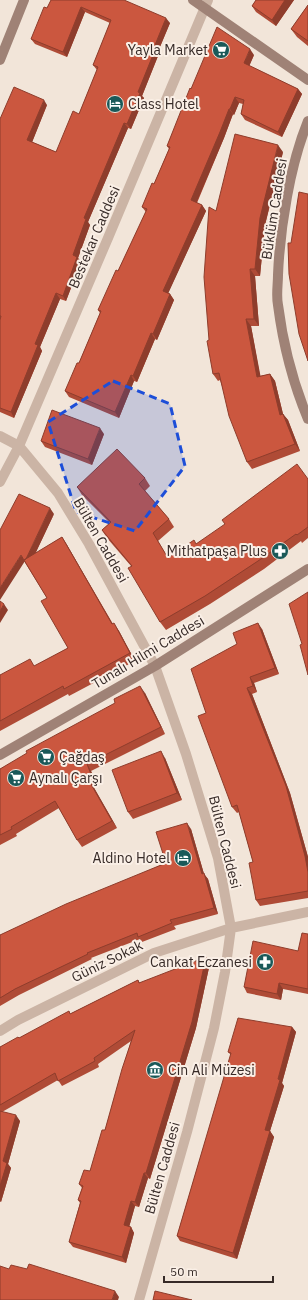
<svg xmlns="http://www.w3.org/2000/svg" width="308" height="1300" font-family="'IBM Plex Sans',sans-serif">
  <style>
    .lines { fill: none; stroke-linecap: round; stroke-linejoin: round }
    .street { stroke: #cbb4a5; stroke-width: 10 }
    .secondary { stroke: #9f8276; stroke-width: 10 }
    .wall { fill: #af4b36 }
    .shaded-wall { fill: #8e3d2c }
    .building { fill: #cb573f; stroke: #8e3d2c }
    .marked { fill: #1d4ed8; fill-opacity: 0.2; stroke: #1d4ed8; stroke-width: 3; stroke-dasharray: 8 5; stroke-linejoin: round }
    .labels { text-anchor: middle; stroke-width: 4; stroke-linejoin: round; paint-order: stroke }
    .poi-label { font-size: 14px; fill: #362a27; stroke: #faefe6; text-anchor: end }
    .street-label { font-size: 14px; fill: #362a27; stroke: #faefe6 }
  </style>
  <rect width="100%" height="100%" fill="#f2e5d9"/>
  <g class="lines">
    <path class="street" d="M 0,436 L 19,446 L 58,493 L 89,544 L 155,666 L 186,754 L 218,858 L 231,928 L 225,972 L 214,1028 L 187,1132 L 139,1300
      M 0,482 L 19,446 L 108,238 L 208,0
      M 0,1031 L 18,1020 L 154,953 L 231,928 L 308,912"/>
    <path class="secondary" d="M 193,0 L 308,80
      M 0,60 L 24,0
      M 308,121 C 290,165 280,227 278,275 C 278,285 276,295 278,305 C 283,344 293,383 308,419
      M 0,755 L 155,666 L 308,569"/>
  </g>
  <path class="wall" d="M 51,0 L 170,23 L 157,54 L 158,56 L 142,96 L 144,98 L 131,129 L 128,128 L 88,222 L 90,225 L 78,258 L 81,262 L 66,301 L 60,299 L 40,347 L 42,351 L 14,418 L 0,412 L 0,119 L 47,105 L 32,142 L 56,152 L 79,114 L 97,70 L 93,65 L 110,23 L 85,12 L 67,57 L 35,44 L 31,39 L 47,8 Z
    M 256,0 L 294,0 L 276,26 L 256,12 L 252,6 Z
    M 308,5 L 308,46 L 297,37 L 291,29 Z
    M 254,55 L 249,66 L 298,89 L 302,94 L 282,137 L 245,120 L 241,114 L 243,104 L 239,103 L 234,115 L 233,114 L 224,138 L 197,203 L 202,205 L 206,211 L 168,293 L 170,294 L 174,300 L 157,340 L 155,339 L 137,382 L 134,381 L 119,418 L 69,397 L 65,391 L 79,363 L 100,313 L 98,310 L 118,271 L 146,212 L 142,207 L 154,184 L 169,149 L 167,146 L 191,89 Z
    M 283,152 L 265,225 L 260,276 L 255,276 L 259,326 L 251,326 L 260,376 L 270,374 L 275,381 L 283,414 L 288,420 L 300,451 L 252,469 L 247,462 L 220,380 L 218,381 L 213,374 L 209,340 L 216,211 Z
    M 104,434 L 92,465 L 45,447 L 41,441 Z
    M 145,478 L 150,486 L 145,491 L 169,519 L 174,527 L 158,541 L 168,558 L 196,544 L 308,479 L 308,538 L 302,543 L 301,541 L 264,569 L 210,604 L 166,630 L 160,622 L 131,566 L 107,538 L 102,530 L 110,523 L 82,495 L 77,487 Z
    M 54,514 L 35,554 L 62,537 L 67,545 L 113,624 L 119,631 L 135,661 L 69,696 L 68,694 L 0,731 L 0,675 L 35,666 L 68,648 L 47,598 L 24,561 Z
    M 262,629 L 279,674 L 254,683 L 257,692 L 252,694 L 290,793 L 308,857 L 308,898 L 260,906 L 256,900 L 253,862 L 239,812 L 237,813 L 232,807 L 206,713 Z
    M 145,693 L 165,734 L 91,771 L 97,784 L 93,786 L 117,828 L 82,847 L 77,840 L 59,808 L 16,834 L 17,836 L 0,845 L 0,769 Z
    M 165,758 L 182,800 L 133,819 L 128,812 Z
    M 191,829 L 204,874 L 208,879 L 218,914 L 174,926 L 176,929 L 142,942 L 140,939 L 91,958 L 92,959 L 19,995 L 0,1006 L 0,935 L 166,863 Z
    M 308,934 L 308,994 L 283,989 L 281,1000 L 247,993 L 244,987 L 298,951 Z
    M 210,963 L 196,1028 L 150,1179 L 148,1178 L 139,1207 L 135,1206 L 129,1227 L 131,1227 L 134,1233 L 126,1263 L 73,1247 L 69,1242 L 80,1203 L 78,1200 L 82,1188 L 79,1184 L 90,1171 L 105,1130 L 131,1041 L 98,1064 L 99,1067 L 62,1086 L 58,1080 L 2,1112 L 20,1121 L 8,1164 L 11,1168 L 1,1202 L 0,1201 L 0,1047 L 70,1014 L 138,980 L 140,983 Z
    M 292,1027 L 296,1032 L 282,1083 L 284,1086 L 270,1131 L 274,1137 L 237,1259 L 180,1241 L 177,1236 L 231,1055 L 228,1052 Z"/>
  <path class="shaded-wall" d="M 285,0 L 294,0 L 276,26 L 272,20 Z
    M 81,7 L 85,12 L 67,57 L 63,52 Z
    M 166,18 L 170,23 L 157,54 L 158,56 L 142,96 L 144,98 L 131,129 L 127,124 L 153,50 Z
    M 250,49 L 254,55 L 248,69 L 244,63 Z
    M 298,89 L 302,94 L 282,137 L 278,132 Z
    M 235,97 L 239,103 L 234,115 L 230,109 Z
    M 44,100 L 47,105 L 31,145 L 27,140 Z
    M 229,109 L 233,114 L 224,138 L 195,206 L 191,200 Z
    M 124,123 L 128,128 L 88,222 L 90,225 L 78,258 L 81,262 L 66,301 L 63,296 L 73,255 L 84,218 Z
    M 278,145 L 283,152 L 265,225 L 260,276 L 255,269 L 260,218 Z
    M 202,205 L 206,211 L 167,296 L 163,291 Z
    M 250,269 L 255,276 L 259,326 L 254,319 Z
    M 56,293 L 60,299 L 40,347 L 42,351 L 14,418 L 11,412 L 35,344 Z
    M 170,294 L 174,300 L 157,340 L 153,334 Z
    M 246,319 L 251,326 L 262,384 L 257,377 Z
    M 151,333 L 155,339 L 137,382 L 133,376 Z
    M 270,374 L 275,381 L 283,414 L 288,420 L 300,451 L 295,444 L 280,415 Z
    M 131,375 L 134,381 L 119,418 L 115,412 Z
    M 100,428 L 104,434 L 92,465 L 88,459 Z
    M 50,508 L 54,514 L 29,567 L 25,561 Z
    M 62,537 L 67,545 L 117,632 L 112,624 Z
    M 21,555 L 25,561 L 0,600 L 0,588 Z
    M 4,604 L 8,610 L 0,623 L 0,611 Z
    M 114,623 L 119,631 L 135,661 L 130,653 Z
    M 258,623 L 262,629 L 279,674 L 275,668 Z
    M 250,677 L 254,683 L 257,692 L 253,686 Z
    M 140,686 L 145,693 L 165,734 L 161,727 Z
    M 247,688 L 252,694 L 290,793 L 308,857 L 308,872 Z
    M 161,751 L 165,758 L 182,800 L 177,793 Z
    M 87,764 L 91,771 L 97,784 L 92,777 Z
    M 88,779 L 93,786 L 117,828 L 112,821 Z
    M 187,823 L 191,829 L 204,874 L 208,879 L 218,914 L 214,908 L 202,874 Z
    M 206,957 L 210,963 L 196,1028 L 150,1179 L 146,1173 Z
    M 279,983 L 283,989 L 281,1000 L 277,994 Z
    M 292,1027 L 296,1032 L 282,1083 L 284,1086 L 270,1131 L 274,1137 L 237,1259 L 233,1253 L 278,1079 Z
    M 16,1115 L 20,1121 L 8,1164 L 11,1168 L 1,1202 L 0,1201 L 0,1186 L 3,1161 Z
    M 144,1173 L 148,1178 L 139,1207 L 135,1202 Z
    M 131,1201 L 135,1206 L 128,1231 L 124,1225 Z
    M 131,1227 L 134,1233 L 126,1263 L 122,1257 Z
    M 115,1291 L 119,1297 L 118,1300 L 112,1300 Z"/>
  <path class="building" d="M 51,0 L 124,0 L 166,18 L 153,50 L 155,50 L 138,92 L 140,93 L 127,124 L 124,123 L 84,218 L 86,219 L 73,255 L 77,257 L 63,296 L 56,293 L 35,344 L 38,345 L 11,412 L 0,408 L 0,320 L 1,316 L 0,316 L 0,119 L 14,87 L 44,100 L 27,140 L 56,152 L 73,111 L 79,114 L 98,67 L 93,65 L 111,20 L 81,7 L 63,52 L 31,39 L 44,7 L 47,8 Z
    M 256,0 L 285,0 L 272,20 L 252,6 Z
    M 308,5 L 308,41 L 291,29 Z
    M 217,27 L 250,49 L 244,63 L 298,89 L 278,132 L 241,114 L 244,100 L 235,97 L 230,109 L 229,109 L 220,132 L 191,200 L 202,205 L 163,291 L 170,294 L 153,334 L 151,333 L 133,376 L 131,375 L 115,412 L 65,391 L 77,363 L 79,363 L 101,311 L 98,310 L 116,270 L 118,271 L 147,209 L 142,207 L 152,183 L 154,184 L 170,147 L 167,146 L 190,88 L 191,89 Z
    M 235,134 L 278,145 L 260,218 L 255,269 L 250,269 L 254,319 L 246,319 L 257,377 L 270,374 L 280,415 L 283,414 L 295,444 L 247,462 L 229,416 L 219,373 L 213,374 L 207,341 L 209,340 L 204,277 L 209,207 L 216,211 Z
    M 299,192 L 308,194 L 308,361 L 299,334 L 289,274 L 288,243 L 291,243 Z
    M 52,410 L 100,428 L 88,459 L 41,441 Z
    M 117,449 L 145,478 L 139,484 L 169,519 L 153,533 L 168,558 L 194,540 L 196,544 L 225,524 L 222,520 L 297,464 L 308,479 L 308,527 L 297,535 L 296,534 L 258,561 L 205,596 L 160,622 L 128,568 L 132,566 L 102,530 L 111,522 L 77,487 Z
    M 19,494 L 50,508 L 26,559 L 24,560 L 21,555 L 0,588 L 0,530 Z
    M 62,537 L 112,624 L 114,623 L 130,653 L 64,689 L 63,686 L 0,721 L 0,675 L 30,659 L 34,666 L 68,648 L 41,601 L 47,598 L 24,560 Z
    M 308,592 L 308,675 L 300,645 L 302,644 L 289,604 Z
    M 0,601 L 4,604 L 0,611 Z
    M 258,623 L 275,668 L 250,677 L 253,686 L 247,688 L 286,786 L 305,856 L 308,872 L 308,891 L 256,900 L 249,863 L 253,862 L 237,805 L 232,807 L 198,716 L 206,713 L 191,669 L 237,644 L 233,633 Z
    M 140,686 L 161,727 L 87,764 L 92,777 L 88,779 L 112,821 L 77,840 L 55,801 L 11,827 L 12,829 L 0,835 L 0,769 L 27,753 L 26,751 L 115,703 L 114,699 Z
    M 161,751 L 177,793 L 128,812 L 112,770 Z
    M 187,823 L 202,874 L 204,873 L 214,908 L 170,920 L 172,923 L 138,937 L 137,933 L 87,953 L 88,954 L 15,989 L 0,998 L 0,935 L 66,904 L 166,863 L 156,832 Z
    M 302,933 L 308,934 L 308,989 L 279,983 L 277,994 L 244,987 L 253,941 L 298,951 Z
    M 206,957 L 192,1022 L 146,1173 L 144,1173 L 135,1202 L 131,1201 L 124,1225 L 131,1227 L 122,1257 L 69,1242 L 81,1201 L 78,1200 L 83,1186 L 79,1184 L 84,1170 L 90,1171 L 102,1130 L 105,1130 L 122,1069 L 135,1030 L 94,1058 L 95,1061 L 58,1081 L 55,1073 L 0,1105 L 0,1047 L 18,1037 L 19,1038 L 69,1011 L 70,1014 L 138,980 L 139,983 Z
    M 238,1018 L 292,1027 L 278,1079 L 280,1080 L 265,1130 L 270,1131 L 233,1253 L 177,1236 L 231,1053 L 228,1052 Z
    M 0,1111 L 16,1115 L 3,1161 L 7,1163 L 0,1186 Z
    M 29,1264 L 115,1291 L 112,1300 L 0,1300 L 0,1266 L 9,1269 L 11,1265 L 27,1269 Z
    M 155,1291 L 192,1300 L 153,1300 Z"/>
  <path class="marked" d="M 113,381 L 170,404 L 185,466 L 135,531 L 76,512 L 48,422 Z"/>
  <defs>
    <g id="supermarket-disc" transform="scale(0.9)"><circle r="9.5" fill="#1a5959" stroke="#faefe6"/><path d="M-6-5.5h2.5l.6 2H6L4.5 2H-2.5L-4.4-4H-6ZM-1.5 3.2a1.3 1.3 0 1 0 .1 0ZM3 3.2a1.3 1.3 0 1 0 .1 0Z" fill="#fff"/></g>
    <g id="hotel-disc" transform="scale(0.9)"><circle r="9.5" fill="#1a5959" stroke="#faefe6"/><path d="M-6-4.5h1.5V1H6V5H4.5V3h-9V5H-6ZM-4 0a1.8 1.8 0 1 1 3.6 0ZM.5 0V-2.5h3Q6-2.5 6 0Z" fill="#fff"/></g>
    <g id="pharmacy-disc" transform="scale(0.9)"><circle r="9.5" fill="#1a5959" stroke="#faefe6"/><path d="M-2-6h4v4h4v4h-4v4h-4v-4h-4v-4h4Z" fill="#fff"/></g>
    <g id="museum-disc" transform="scale(0.9)"><circle r="9.5" fill="#1a5959" stroke="#faefe6"/><path d="M0-6L6-3V-2H-6V-3ZM-5-1h2V3h-2ZM-1-1h2V3h-2ZM3-1h2V3H3ZM-6 4H6V6H-6Z" fill="#fff"/></g>
  </defs>
  <g fill-rule="evenodd">
    <use href="#supermarket-disc" x="221" y="50"/>
    <use href="#hotel-disc" x="115" y="104"/>
    <use href="#pharmacy-disc" x="280" y="551"/>
    <use href="#supermarket-disc" x="46" y="757"/>
    <use href="#supermarket-disc" x="16" y="778"/>
    <use href="#hotel-disc" x="183" y="858"/>
    <use href="#pharmacy-disc" x="265" y="962"/>
    <use href="#museum-disc" x="155" y="1070"/>
  </g>
  <g class="labels">
    <g class="poi-label">
      <text x="208" y="55">Yayla Market</text>
      <text x="128" y="109" text-anchor="start">Class Hotel</text>
      <text x="267" y="556">Mithatpaşa Plus</text>
      <text x="59" y="762" text-anchor="start">Çağdaş</text>
      <text x="29" y="783" text-anchor="start">Aynalı Çarşı</text>
      <text x="170" y="863">Aldino Hotel</text>
      <text x="252" y="967">Cankat Eczanesi</text>
      <text x="168" y="1075" text-anchor="start">Cin Ali Müzesi</text>
    </g>
    <g class="street-label">
      <text transform="translate(274 209) rotate(-81)" y="5">Büklüm Caddesi</text>
      <text transform="translate(94 237) rotate(-67)" y="5">Bestekar Caddesi</text>
      <text transform="translate(101 540) rotate(60)" y="5">Bülten Caddesi</text>
      <text transform="translate(148 652) rotate(-31)" y="5">Tunalı Hilmi Caddesi</text>
      <text transform="translate(225 842) rotate(76)" y="5">Bülten Caddesi</text>
      <text transform="translate(107 961) rotate(-26)" y="5">Güniz Sokak</text>
      <text transform="translate(162 1168) rotate(-74)" y="5">Bülten Caddesi</text>
    </g>
  </g>
  <path d="M164 1276v6h109v-6" fill="none" stroke="#362a27" stroke-width="2"/>
  <text x="170" y="1276" font-size="12" fill="#362a27" stroke="#faefe6" stroke-width="3" paint-order="stroke">50 m</text>
</svg>
